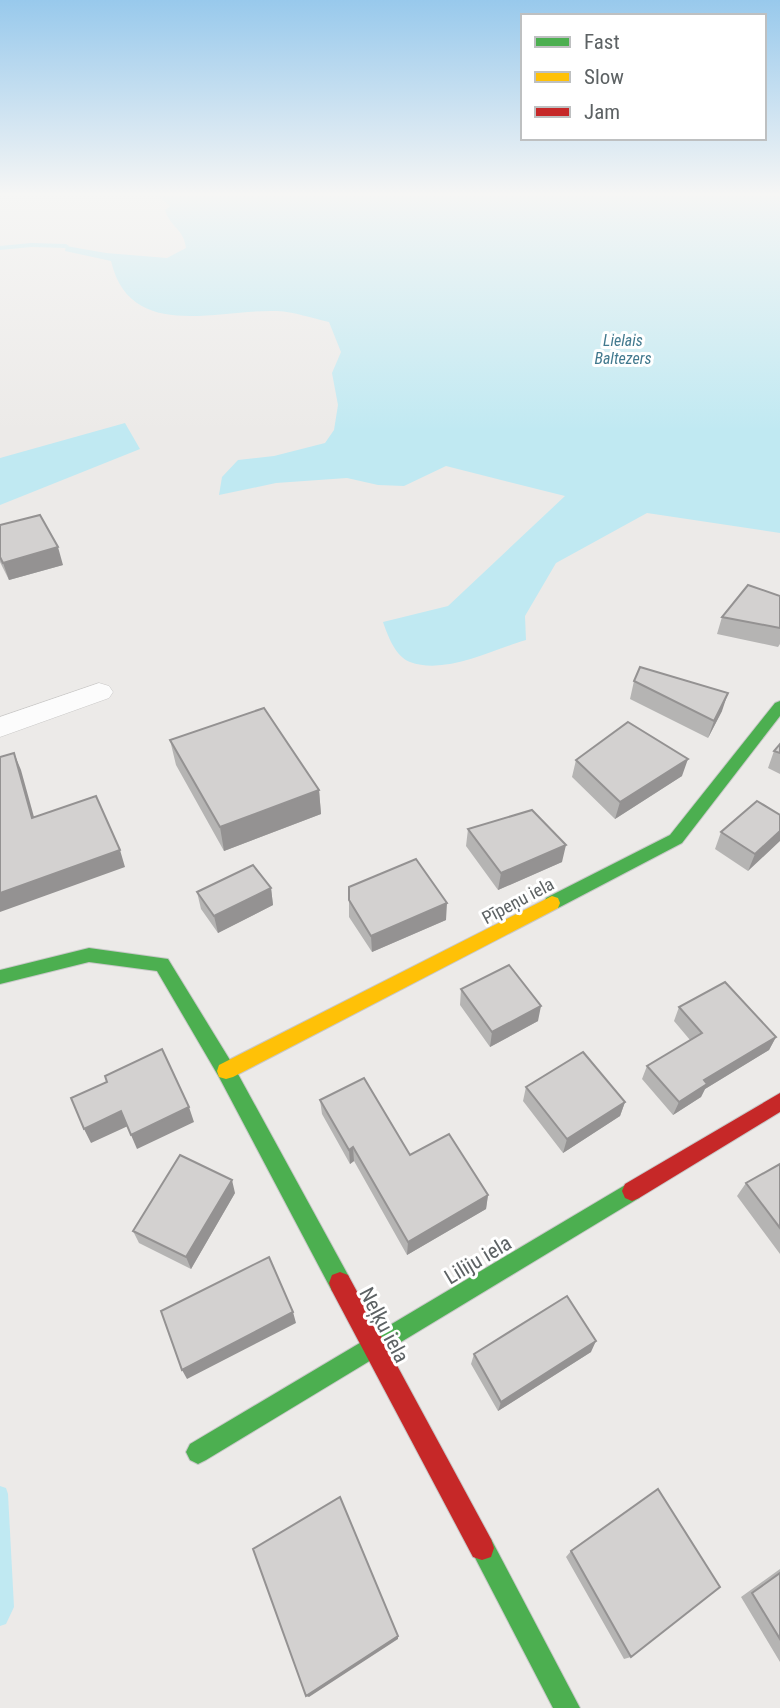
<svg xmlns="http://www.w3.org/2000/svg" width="780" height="1708" font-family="'Roboto Condensed',sans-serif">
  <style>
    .water { fill: #c0e9f2 }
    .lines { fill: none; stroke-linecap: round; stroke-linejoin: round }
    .stream { fill: #c0e9f2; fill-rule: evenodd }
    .street-casing { stroke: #c9c8c7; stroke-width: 1 }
    .fast-casing { stroke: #c8c8c8; stroke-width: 2 }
    .slow-casing { stroke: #c8c8c8; stroke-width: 2 }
    .jam-casing { stroke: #c8c8c8; stroke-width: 2 }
    .street { fill: #fcfcfc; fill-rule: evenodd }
    .fast { fill: #4caf50; fill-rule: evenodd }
    .slow { fill: #ffc107; fill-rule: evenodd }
    .jam { fill: #c62828; fill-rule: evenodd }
    .wall { fill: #b5b4b3 }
    .shaded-wall { fill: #949292 }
    .building { fill: #d3d1d0; stroke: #949292; stroke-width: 2 }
    .labels { text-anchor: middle; stroke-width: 6; stroke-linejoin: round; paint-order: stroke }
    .far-water-label { font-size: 16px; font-style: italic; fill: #42798e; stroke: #fff }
    .street-label { font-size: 18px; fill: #5d6264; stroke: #fff }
    .near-street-label { font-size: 21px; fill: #5d6264; stroke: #fff }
  </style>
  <rect width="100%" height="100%" fill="#eceae8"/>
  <path class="water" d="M 158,193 L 780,193 L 780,533 L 647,513 L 556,563 L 525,616 L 526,640 C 492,650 445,675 410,662 C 395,656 388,636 383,622 L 448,606 L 565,496 L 446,466 L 404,486 L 378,485 L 347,478 L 276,483 L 219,495 L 222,477 L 238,460 L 274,456 L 325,443 L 334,430 L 338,405 L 332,373 L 341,352 L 329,322 C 312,318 294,312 277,311 C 217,309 130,342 111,261 L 65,251 L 66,246 L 106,253 L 167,258 L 186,248 C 184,229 170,227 165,210 L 170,206 L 158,196 Z
    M 125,423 L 140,449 L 0,505 L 0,458 Z"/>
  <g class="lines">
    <path class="stream" d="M 31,243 L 66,244 L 69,246 L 66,248 L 31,247 L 0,250 L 0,246 Z
      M 0,1486 L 6,1488 L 8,1494 L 14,1607 L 6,1624 L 0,1626 Z"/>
    <g class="street-casing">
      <path id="street" d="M 99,683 L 109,686 L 113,692 L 109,698 L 0,737 L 0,717 Z"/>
    </g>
    <g class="fast-casing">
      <path id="fast" d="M 780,701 L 780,716 L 682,843 L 558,908 L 546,908 L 544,903 L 546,898 L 670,835 L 775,703 Z
        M 89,948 L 168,959 L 233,1065 L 348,1275 L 351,1283 L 348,1291 L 340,1294 L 332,1291 L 219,1077 L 157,971 L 89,962 L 0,984 L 0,970 Z
        M 632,1181 L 639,1184 L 642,1191 L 639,1198 L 206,1460 L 198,1464 L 190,1460 L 186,1452 L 190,1444 Z
        M 482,1536 L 491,1539 L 580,1708 L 553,1708 L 470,1548 L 473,1539 Z"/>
    </g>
    <g class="slow-casing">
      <path id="slow" d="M 552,896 L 558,898 L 560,903 L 558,908 L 233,1077 L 226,1079 L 219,1077 L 217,1071 L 219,1065 Z"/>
    </g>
    <g class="jam-casing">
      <path id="jam" d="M 780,1093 L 780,1112 L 639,1198 L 632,1201 L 625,1198 L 622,1191 L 625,1184 Z
        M 340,1272 L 348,1275 L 491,1539 L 494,1548 L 491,1557 L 482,1560 L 473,1557 L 332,1291 L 329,1283 L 332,1275 Z"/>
    </g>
    <use href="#street" class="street"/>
    <use href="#fast" class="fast"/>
    <use href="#slow" class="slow"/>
    <use href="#jam" class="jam"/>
  </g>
  <path class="wall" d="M 0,525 L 63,565 L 9,580 L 0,562 Z
    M 780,596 L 780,644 L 778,647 L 717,634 L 722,617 Z
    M 634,681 L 722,711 L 708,738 L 630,699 Z
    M 170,740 L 319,790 L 321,814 L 224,851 L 176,765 Z
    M 780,744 L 780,774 L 768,768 L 774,751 Z
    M 576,760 L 682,776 L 615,819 L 572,777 Z
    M 780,815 L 748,871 L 715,849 L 721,832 Z
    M 468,829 L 562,862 L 498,890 L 466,846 Z
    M 271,888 L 273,905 L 218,933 L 201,909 L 197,892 Z
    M 349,900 L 446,920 L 372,952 L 349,917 Z
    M 461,989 L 538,1021 L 490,1047 L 460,1005 Z
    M 679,1007 L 776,1037 L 769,1050 L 705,1089 L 701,1097 L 673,1115 L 642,1079 L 647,1066 L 690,1040 L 674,1021 Z
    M 526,1087 L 625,1102 L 620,1116 L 563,1153 L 523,1101 Z
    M 320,1100 L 410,1155 L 488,1195 L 486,1209 L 407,1255 L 354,1161 L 350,1164 L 322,1114 Z
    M 780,1164 L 780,1254 L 737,1196 L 746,1183 Z
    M 235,1193 L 191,1269 L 139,1243 L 133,1231 Z
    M 591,1352 L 498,1411 L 471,1364 L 474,1354 Z
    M 571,1551 L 631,1657 L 624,1659 L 566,1557 Z
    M 780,1569 L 780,1662 L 741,1597 Z"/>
  <path class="shaded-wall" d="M 58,547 L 63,565 L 9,580 L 3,563 Z
    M 728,693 L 722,711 L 708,738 L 714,721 Z
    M 14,753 L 21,770 L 39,835 L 32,818 Z
    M 688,759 L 682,776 L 615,819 L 620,802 Z
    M 319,790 L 321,814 L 224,851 L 220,827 Z
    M 780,831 L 780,841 L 748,871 L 755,854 Z
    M 566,845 L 562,862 L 498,890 L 501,873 Z
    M 120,850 L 125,867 L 0,912 L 0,893 Z
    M 271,888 L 273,905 L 218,933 L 214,916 Z
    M 447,903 L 446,920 L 372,952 L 371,936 Z
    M 541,1006 L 538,1021 L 490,1047 L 492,1032 Z
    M 776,1037 L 769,1050 L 705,1089 L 701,1097 L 673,1115 L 679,1102 L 704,1080 Z
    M 625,1102 L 620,1116 L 563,1153 L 567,1139 Z
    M 189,1107 L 194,1122 L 137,1149 L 131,1135 Z
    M 121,1111 L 128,1126 L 91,1143 L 84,1129 Z
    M 353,1147 L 354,1161 L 350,1164 L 349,1150 Z
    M 232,1180 L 235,1193 L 191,1269 L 186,1257 Z
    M 488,1195 L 486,1209 L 407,1255 L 408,1242 Z
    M 293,1312 L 296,1323 L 187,1379 L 182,1370 Z
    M 596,1341 L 591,1352 L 498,1411 L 501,1402 Z
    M 398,1636 L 398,1639 L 309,1697 L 306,1696 Z"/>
  <path class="building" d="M 40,515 L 58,547 L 3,563 L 0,557 L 0,525 Z
    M 748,585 L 780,596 L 780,628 L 722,617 Z
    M 640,667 L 728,693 L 714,721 L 634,681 Z
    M 264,708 L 319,790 L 220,827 L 170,740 Z
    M 628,722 L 688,759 L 620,802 L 576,760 Z
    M 780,744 L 780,753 L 774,751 Z
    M 14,753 L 32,818 L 96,796 L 120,850 L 0,893 L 0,757 Z
    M 757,801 L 780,815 L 780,831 L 755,854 L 721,832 Z
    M 532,810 L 566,845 L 501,873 L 468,829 Z
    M 416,859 L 447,903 L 371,936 L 349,900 L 349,887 Z
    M 253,865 L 271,888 L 214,916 L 197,892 Z
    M 509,965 L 541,1006 L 492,1032 L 461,989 Z
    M 725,982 L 776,1037 L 704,1080 L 707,1084 L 679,1102 L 647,1066 L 702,1033 L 679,1007 Z
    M 162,1049 L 189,1107 L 131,1135 L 121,1111 L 84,1129 L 71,1098 L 107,1082 L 105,1076 Z
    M 583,1052 L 625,1102 L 567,1139 L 526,1087 Z
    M 364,1078 L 410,1155 L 449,1134 L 488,1195 L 408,1242 L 353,1147 L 349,1150 L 320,1100 Z
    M 180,1155 L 232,1180 L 186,1257 L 133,1231 Z
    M 780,1164 L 780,1228 L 746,1183 Z
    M 269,1257 L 293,1312 L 182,1370 L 161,1311 Z
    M 567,1296 L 596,1341 L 501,1402 L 474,1354 Z
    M 658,1489 L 720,1587 L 631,1657 L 571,1551 Z
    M 340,1497 L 398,1636 L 306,1696 L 253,1549 Z
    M 780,1573 L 780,1639 L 752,1593 Z"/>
  <linearGradient id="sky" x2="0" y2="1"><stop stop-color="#98c9ec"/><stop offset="0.45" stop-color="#f6f6f5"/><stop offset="1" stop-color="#f6f6f5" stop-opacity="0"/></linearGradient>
  <rect width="780" height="432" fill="url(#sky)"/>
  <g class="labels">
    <g class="far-water-label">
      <text x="623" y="346">Lielais<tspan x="623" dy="18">Baltezers</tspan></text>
    </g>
    <g class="street-label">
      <text transform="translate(518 901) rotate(-28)" y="6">Pīpeņu iela</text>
    </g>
    <g class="near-street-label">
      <text transform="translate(478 1260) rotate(-31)" y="7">Liliju iela</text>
      <text transform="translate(384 1325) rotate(62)" y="7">Neļķu iela</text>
    </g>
  </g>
  <rect x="521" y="14" width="245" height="126" fill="#ffffff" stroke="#bec0c1" stroke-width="2"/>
  <rect x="535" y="37" width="35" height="10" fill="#4caf50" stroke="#bec0c1" stroke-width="2"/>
  <text x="584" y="49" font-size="21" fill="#5d6264">Fast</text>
  <rect x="535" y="72" width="35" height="10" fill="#ffc107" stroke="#bec0c1" stroke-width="2"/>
  <text x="584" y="84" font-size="21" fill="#5d6264">Slow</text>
  <rect x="535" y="107" width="35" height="10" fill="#c62828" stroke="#bec0c1" stroke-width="2"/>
  <text x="584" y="119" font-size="21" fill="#5d6264">Jam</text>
</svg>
